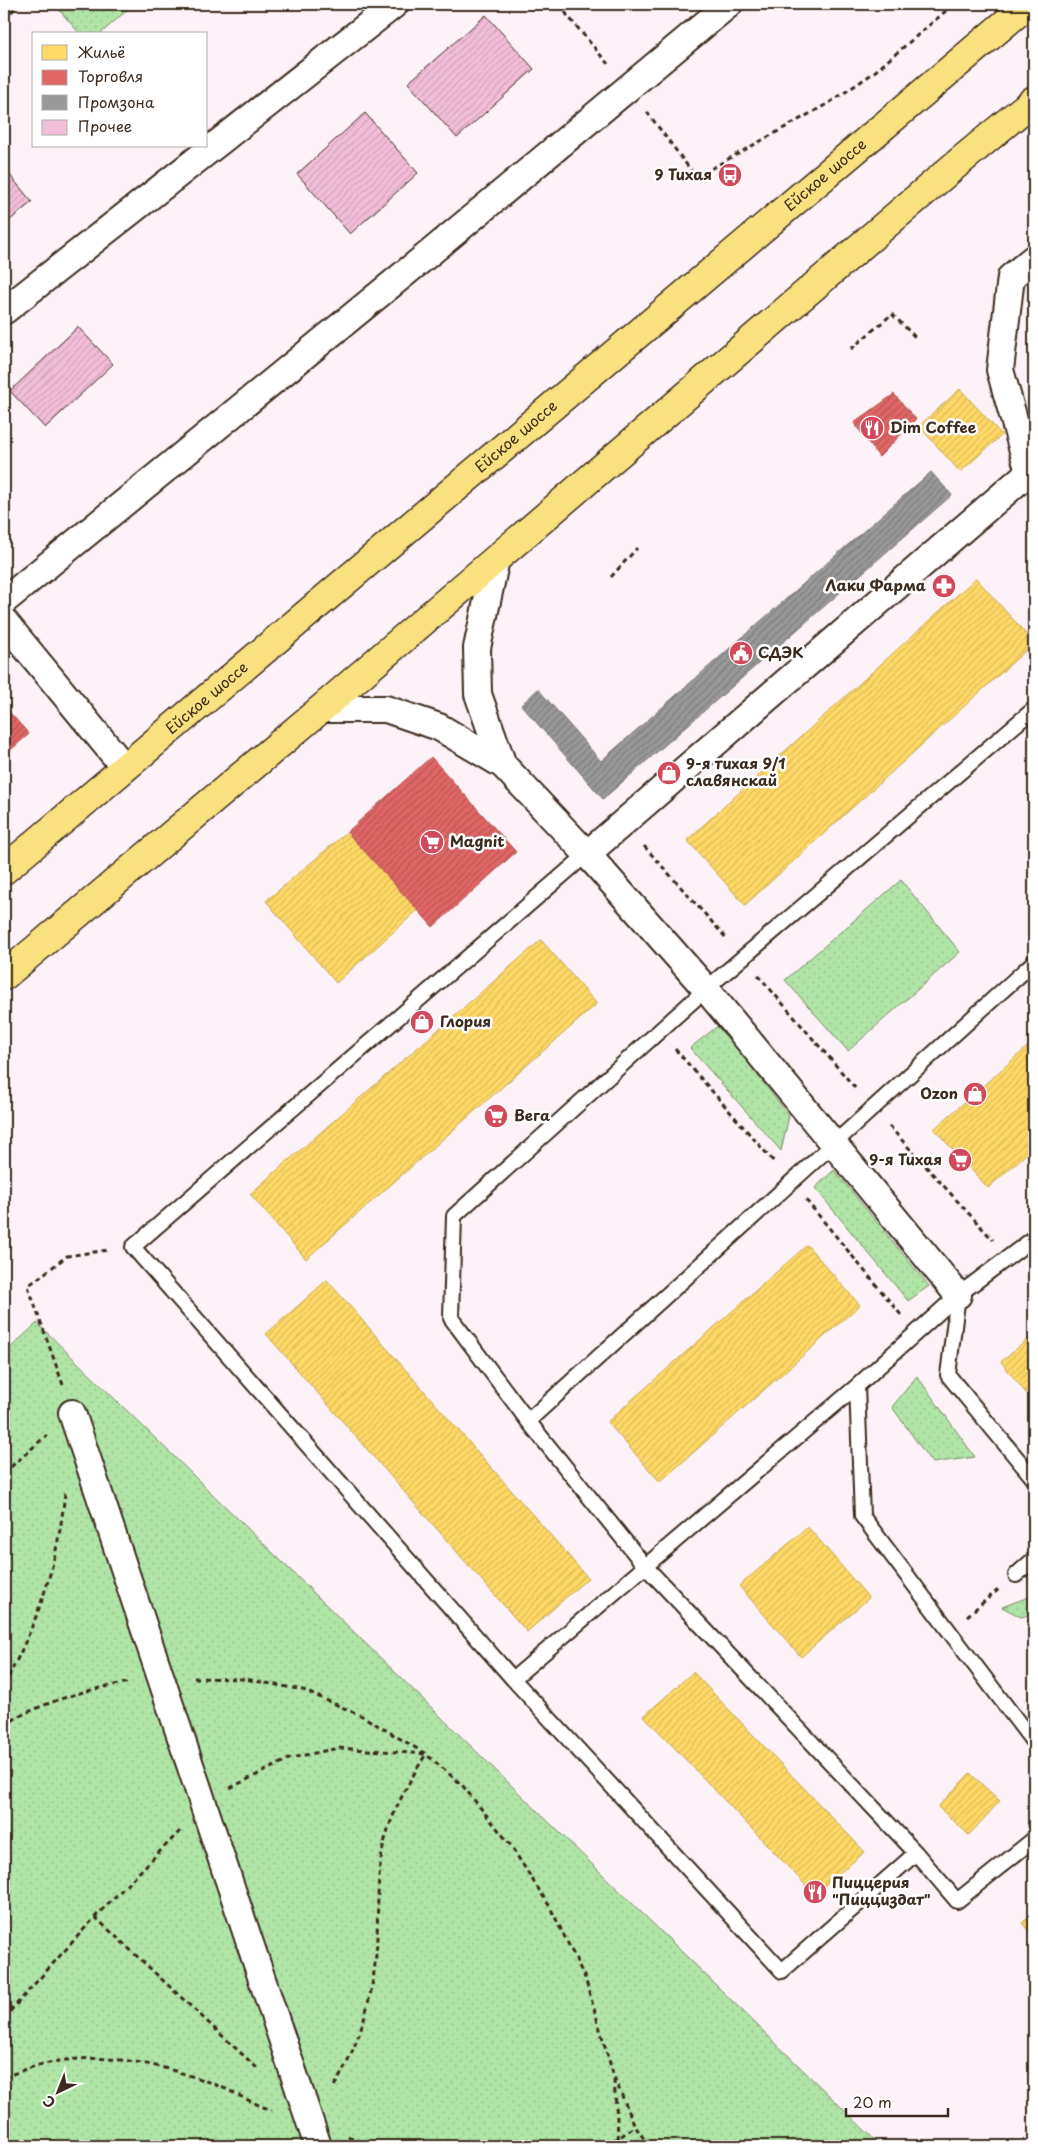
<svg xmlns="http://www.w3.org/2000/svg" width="1038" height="2150" font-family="'Playpen Sans',sans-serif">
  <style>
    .grass { fill: url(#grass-dots); stroke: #768862 }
    .homes { fill: url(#homes-hatch); stroke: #c4a450 }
    .shops { fill: url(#shops-hatch); stroke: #ae5450 }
    .industry { fill: url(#industry-hatch); stroke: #7d7874 }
    .building { fill: url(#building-hatch); stroke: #3b2a1e }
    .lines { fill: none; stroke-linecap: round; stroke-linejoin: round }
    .lane-casing { stroke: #3b2a1e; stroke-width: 18 }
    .street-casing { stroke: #3b2a1e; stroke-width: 30 }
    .primary-casing { stroke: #3b2a1e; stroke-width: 31 }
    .path { stroke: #3b2a1e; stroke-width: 3; stroke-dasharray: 5 4; stroke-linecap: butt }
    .lane { stroke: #fff; stroke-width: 14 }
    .street { stroke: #fff; stroke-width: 26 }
    .primary { stroke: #fae180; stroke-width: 28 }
    .labels { text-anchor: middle; stroke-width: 5; stroke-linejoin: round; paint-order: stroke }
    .poi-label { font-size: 15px; font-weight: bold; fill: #3b2a1e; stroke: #fff; text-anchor: start }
    .street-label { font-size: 15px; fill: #3b2a1e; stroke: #fff }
  </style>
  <defs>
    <pattern id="grass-dots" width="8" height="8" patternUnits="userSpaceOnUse" patternTransform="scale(1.25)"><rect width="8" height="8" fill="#b0e5a7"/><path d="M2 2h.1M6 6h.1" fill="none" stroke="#98c58f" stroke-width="1.8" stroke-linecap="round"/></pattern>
    <pattern id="homes-hatch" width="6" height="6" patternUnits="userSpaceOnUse" patternTransform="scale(1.25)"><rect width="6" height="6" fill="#ffd966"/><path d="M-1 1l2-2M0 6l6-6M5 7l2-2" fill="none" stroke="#dbba58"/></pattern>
    <pattern id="shops-hatch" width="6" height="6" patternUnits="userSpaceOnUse" patternTransform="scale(1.25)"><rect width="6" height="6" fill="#e06666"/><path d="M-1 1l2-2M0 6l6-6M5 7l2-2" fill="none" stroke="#b75453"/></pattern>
    <pattern id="industry-hatch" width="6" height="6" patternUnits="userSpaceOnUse" patternTransform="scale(1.25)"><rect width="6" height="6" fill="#999"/><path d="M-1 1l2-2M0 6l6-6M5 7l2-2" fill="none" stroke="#7e7d7c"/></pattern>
    <pattern id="building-hatch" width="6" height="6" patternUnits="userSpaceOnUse" patternTransform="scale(1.25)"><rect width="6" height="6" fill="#f3bed9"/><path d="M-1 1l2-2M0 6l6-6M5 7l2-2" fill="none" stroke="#d1a3ba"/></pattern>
  </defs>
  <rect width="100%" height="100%" fill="#fdf2f7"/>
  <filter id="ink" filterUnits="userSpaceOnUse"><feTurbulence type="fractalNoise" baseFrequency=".02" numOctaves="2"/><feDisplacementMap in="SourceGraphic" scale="10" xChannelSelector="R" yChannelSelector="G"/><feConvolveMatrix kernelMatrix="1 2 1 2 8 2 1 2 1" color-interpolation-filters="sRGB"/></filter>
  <g filter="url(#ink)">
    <path class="grass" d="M 54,4 L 134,4 L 100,34 L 80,34 Z
      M 901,880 L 960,952 L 848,1051 L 785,980 Z
      M 719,1025 L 789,1116 L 781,1151 L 690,1048 Z
      M 834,1170 L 929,1286 L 908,1301 L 815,1188 Z
      M 37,1323 L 881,2146 L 4,2146 L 4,1354 Z
      M 917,1376 L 975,1457 L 932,1463 L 892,1407 Z
      M 1034,1595 L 1034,1613 L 1021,1617 L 1002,1607 Z"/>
    <path class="homes" d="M 960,389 L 1002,435 L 960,472 L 919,426 Z
      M 976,578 L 1034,643 L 745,905 L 687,840 Z
      M 347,832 L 418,910 L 336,983 L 266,901 Z
      M 541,940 L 597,1004 L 306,1259 L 250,1194 Z
      M 1034,1041 L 1034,1147 L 988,1188 L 934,1129 Z
      M 807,1245 L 860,1305 L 660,1482 L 607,1422 Z
      M 327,1280 L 588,1578 L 527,1632 L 266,1334 Z
      M 1034,1334 L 1034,1403 L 1001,1362 Z
      M 808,1527 L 869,1598 L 801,1657 L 739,1586 Z
      M 693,1672 L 865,1852 L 814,1894 L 644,1716 Z
      M 970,1773 L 1000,1801 L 969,1835 L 938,1807 Z
      M 1034,1912 L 1034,1938 L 1022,1923 Z"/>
    <path class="shops" d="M 894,394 L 916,419 L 879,457 L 854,423 Z
      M 4,706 L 29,734 L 4,756 Z
      M 431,757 L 516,852 L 433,927 L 347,832 Z"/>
    <path class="industry" d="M 931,472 L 952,495 L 603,799 L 521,705 L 538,689 L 601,761 Z"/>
    <path class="building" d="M 486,15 L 534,69 L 457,138 L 408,83 Z
      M 365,113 L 418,173 L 350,234 L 297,174 Z
      M 4,168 L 32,202 L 4,225 Z
      M 78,327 L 113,364 L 45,428 L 10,391 Z"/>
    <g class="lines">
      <g class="lane-casing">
        <path id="lane" d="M 587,854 L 133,1247 L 513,1679 L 782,1971 L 916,1853 L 957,1901 L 1034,1839
          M 958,1295 L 948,1375 L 1034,1479
          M 857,1386 L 862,1516 L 1034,1743
          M 528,1421 L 1034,962
          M 1016,1575 L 1034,1559
          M 513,1679 L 857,1386 L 958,1295 L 1034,1238
          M 916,1853 L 645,1566 L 528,1421 L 451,1318 L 454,1216 L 706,989 L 1034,709"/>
      </g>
      <g class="street-casing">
        <path id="street" d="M 1034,258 L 1011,277 L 1000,370 L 1029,472 L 1034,477
          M 4,311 L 395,4
          M 496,559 L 477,648 L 478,694 L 503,765
          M 4,601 L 431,252 L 729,4
          M 4,621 L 125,768
          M 321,709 L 386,709 L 439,727 L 503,765 L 587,854 L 706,989 L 958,1295
          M 587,854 L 1029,472
          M 72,1413 L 318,2146"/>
      </g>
      <g class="primary-casing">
        <g id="primary">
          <path id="s1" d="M 4,870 L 1028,4"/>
          <path d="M 4,976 L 321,709 L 952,168 L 1034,100"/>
        </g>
      </g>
      <path class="path" d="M 561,4 L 567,15 L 608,64
        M 4,18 L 20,4
        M 647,112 L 696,177 L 829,103 L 872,74 L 954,4
        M 851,349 L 892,314 L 915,337
        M 611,577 L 637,548
        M 644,846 L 728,940
        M 758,975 L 857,1090
        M 675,1049 L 775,1163
        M 889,1126 L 993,1240
        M 806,1200 L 901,1315
        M 63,1385 L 28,1286 L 67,1256 L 108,1250
        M 4,1473 L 47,1435
        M 967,1616 L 999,1589
        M 194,1678 L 245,1679 L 303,1690 L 362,1716 L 426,1754 L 462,1785 L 509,1843 L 550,1907 L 585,1978 L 614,2077 L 635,2126 L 649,2146
        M 4,1685 C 38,1622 58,1564 65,1492
        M 4,1725 C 42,1702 87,1689 131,1682
        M 230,1788 L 291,1758 L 338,1748 L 426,1754 C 410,1780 395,1806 386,1836 C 374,1878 380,1922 375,1964 C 371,2004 355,2056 332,2089
        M 95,1917 L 258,2069
        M 4,2018 L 95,1917 L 180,1831
        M 4,2078 C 74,2045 147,2058 216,2085 C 235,2092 252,2104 272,2110
        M 614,2080 L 619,2146
        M 348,2137 L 375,2146
        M 596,2146 L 619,2138 L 635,2126"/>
      <use href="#lane" class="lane"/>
      <use href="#street" class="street"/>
      <use href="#primary" class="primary"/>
    </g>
  </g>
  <defs>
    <g id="bus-disc" transform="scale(1.25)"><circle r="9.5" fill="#d1495b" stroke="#fff"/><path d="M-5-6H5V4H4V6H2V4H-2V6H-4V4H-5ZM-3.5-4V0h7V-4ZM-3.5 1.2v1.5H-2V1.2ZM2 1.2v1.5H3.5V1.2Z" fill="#fff"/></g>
    <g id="restaurant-disc" transform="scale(1.25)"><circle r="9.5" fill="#d1495b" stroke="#fff"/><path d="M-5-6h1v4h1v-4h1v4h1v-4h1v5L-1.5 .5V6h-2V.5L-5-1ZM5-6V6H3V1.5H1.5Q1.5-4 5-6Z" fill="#fff"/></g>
    <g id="pharmacy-disc" transform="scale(1.25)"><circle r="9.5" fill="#d1495b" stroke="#fff"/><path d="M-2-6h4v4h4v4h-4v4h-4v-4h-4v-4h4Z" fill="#fff"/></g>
    <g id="civic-disc" transform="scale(1.25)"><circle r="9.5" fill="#d1495b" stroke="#fff"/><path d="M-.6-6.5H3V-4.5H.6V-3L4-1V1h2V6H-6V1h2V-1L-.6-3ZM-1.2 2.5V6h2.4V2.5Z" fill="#fff"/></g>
    <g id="shop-disc" transform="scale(1.25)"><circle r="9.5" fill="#d1495b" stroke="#fff"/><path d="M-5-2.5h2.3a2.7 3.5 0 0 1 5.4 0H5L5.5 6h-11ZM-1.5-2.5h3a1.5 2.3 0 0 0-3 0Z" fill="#fff"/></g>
    <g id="supermarket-disc" transform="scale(1.25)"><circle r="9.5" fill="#d1495b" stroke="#fff"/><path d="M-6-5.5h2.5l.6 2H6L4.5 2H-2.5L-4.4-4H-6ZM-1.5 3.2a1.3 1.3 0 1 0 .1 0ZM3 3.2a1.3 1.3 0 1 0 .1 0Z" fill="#fff"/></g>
  </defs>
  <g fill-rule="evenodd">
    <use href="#bus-disc" x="730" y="175"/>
    <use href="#restaurant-disc" x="872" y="428"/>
    <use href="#pharmacy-disc" x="944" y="586"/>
    <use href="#civic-disc" x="741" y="653"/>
    <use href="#shop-disc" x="669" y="773"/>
    <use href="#supermarket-disc" x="432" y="842"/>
    <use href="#shop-disc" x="422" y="1022"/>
    <use href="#shop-disc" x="975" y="1094"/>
    <use href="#supermarket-disc" x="496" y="1116"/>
    <use href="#supermarket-disc" x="960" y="1160"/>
    <use href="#restaurant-disc" x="815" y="1892"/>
  </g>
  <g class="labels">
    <g class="poi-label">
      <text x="712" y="180" text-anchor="end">9 Тихая</text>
      <text x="890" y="433">Dim Coffee</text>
      <text x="926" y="591" text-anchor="end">Лаки Фарма</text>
      <text x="758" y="658">СДЭК</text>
      <text x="686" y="769">9-я тихая 9/1<tspan x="686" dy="17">славянскай</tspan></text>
      <text x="450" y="847">Magnit</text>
      <text x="440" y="1027">Глория</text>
      <text x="958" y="1099" text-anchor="end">Ozon</text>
      <text x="514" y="1121">Вега</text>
      <text x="942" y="1165" text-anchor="end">9-я Тихая</text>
      <text x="832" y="1888">Пиццерия<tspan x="832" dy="17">"Пицциздат"</tspan></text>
    </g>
    <g class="street-label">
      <text dy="5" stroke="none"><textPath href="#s1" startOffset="1076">Ейское шоссе</textPath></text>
      <text dy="5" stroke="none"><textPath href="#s1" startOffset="671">Ейское шоссе</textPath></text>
      <text dy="5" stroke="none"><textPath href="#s1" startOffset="266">Ейское шоссе</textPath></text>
    </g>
  </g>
  <rect width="1038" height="2150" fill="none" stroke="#fff" stroke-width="20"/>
  <rect x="10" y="10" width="1018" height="2130" fill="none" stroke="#3b2a1e" stroke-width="2" filter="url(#ink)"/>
  <rect x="32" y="32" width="175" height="115" fill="#ffffff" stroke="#b1aaa5"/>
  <rect x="42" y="45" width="25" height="15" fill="#ffd966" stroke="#b1aaa5"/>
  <text x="78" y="58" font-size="15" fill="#3b2a1e">Жильё</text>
  <rect x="42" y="70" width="25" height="15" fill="#e06666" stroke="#b1aaa5"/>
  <text x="78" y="82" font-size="15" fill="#3b2a1e">Торговля</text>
  <rect x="42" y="95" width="25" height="15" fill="#999999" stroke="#b1aaa5"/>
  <text x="78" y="108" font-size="15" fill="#3b2a1e">Промзона</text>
  <rect x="42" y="120" width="25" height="15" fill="#f3bed9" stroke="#b1aaa5"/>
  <text x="78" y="132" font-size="15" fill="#3b2a1e">Прочее</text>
  <g transform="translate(58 2092) rotate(223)" stroke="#ffffff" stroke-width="4" paint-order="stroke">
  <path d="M0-4L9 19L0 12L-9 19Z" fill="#3b2a1e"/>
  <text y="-8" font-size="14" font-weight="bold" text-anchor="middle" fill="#3b2a1e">С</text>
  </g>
  <path d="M846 2108v8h102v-8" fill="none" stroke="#3b2a1e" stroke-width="2.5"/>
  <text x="853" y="2108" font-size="15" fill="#3b2a1e" stroke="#ffffff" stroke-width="4" paint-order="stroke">20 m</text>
</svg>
